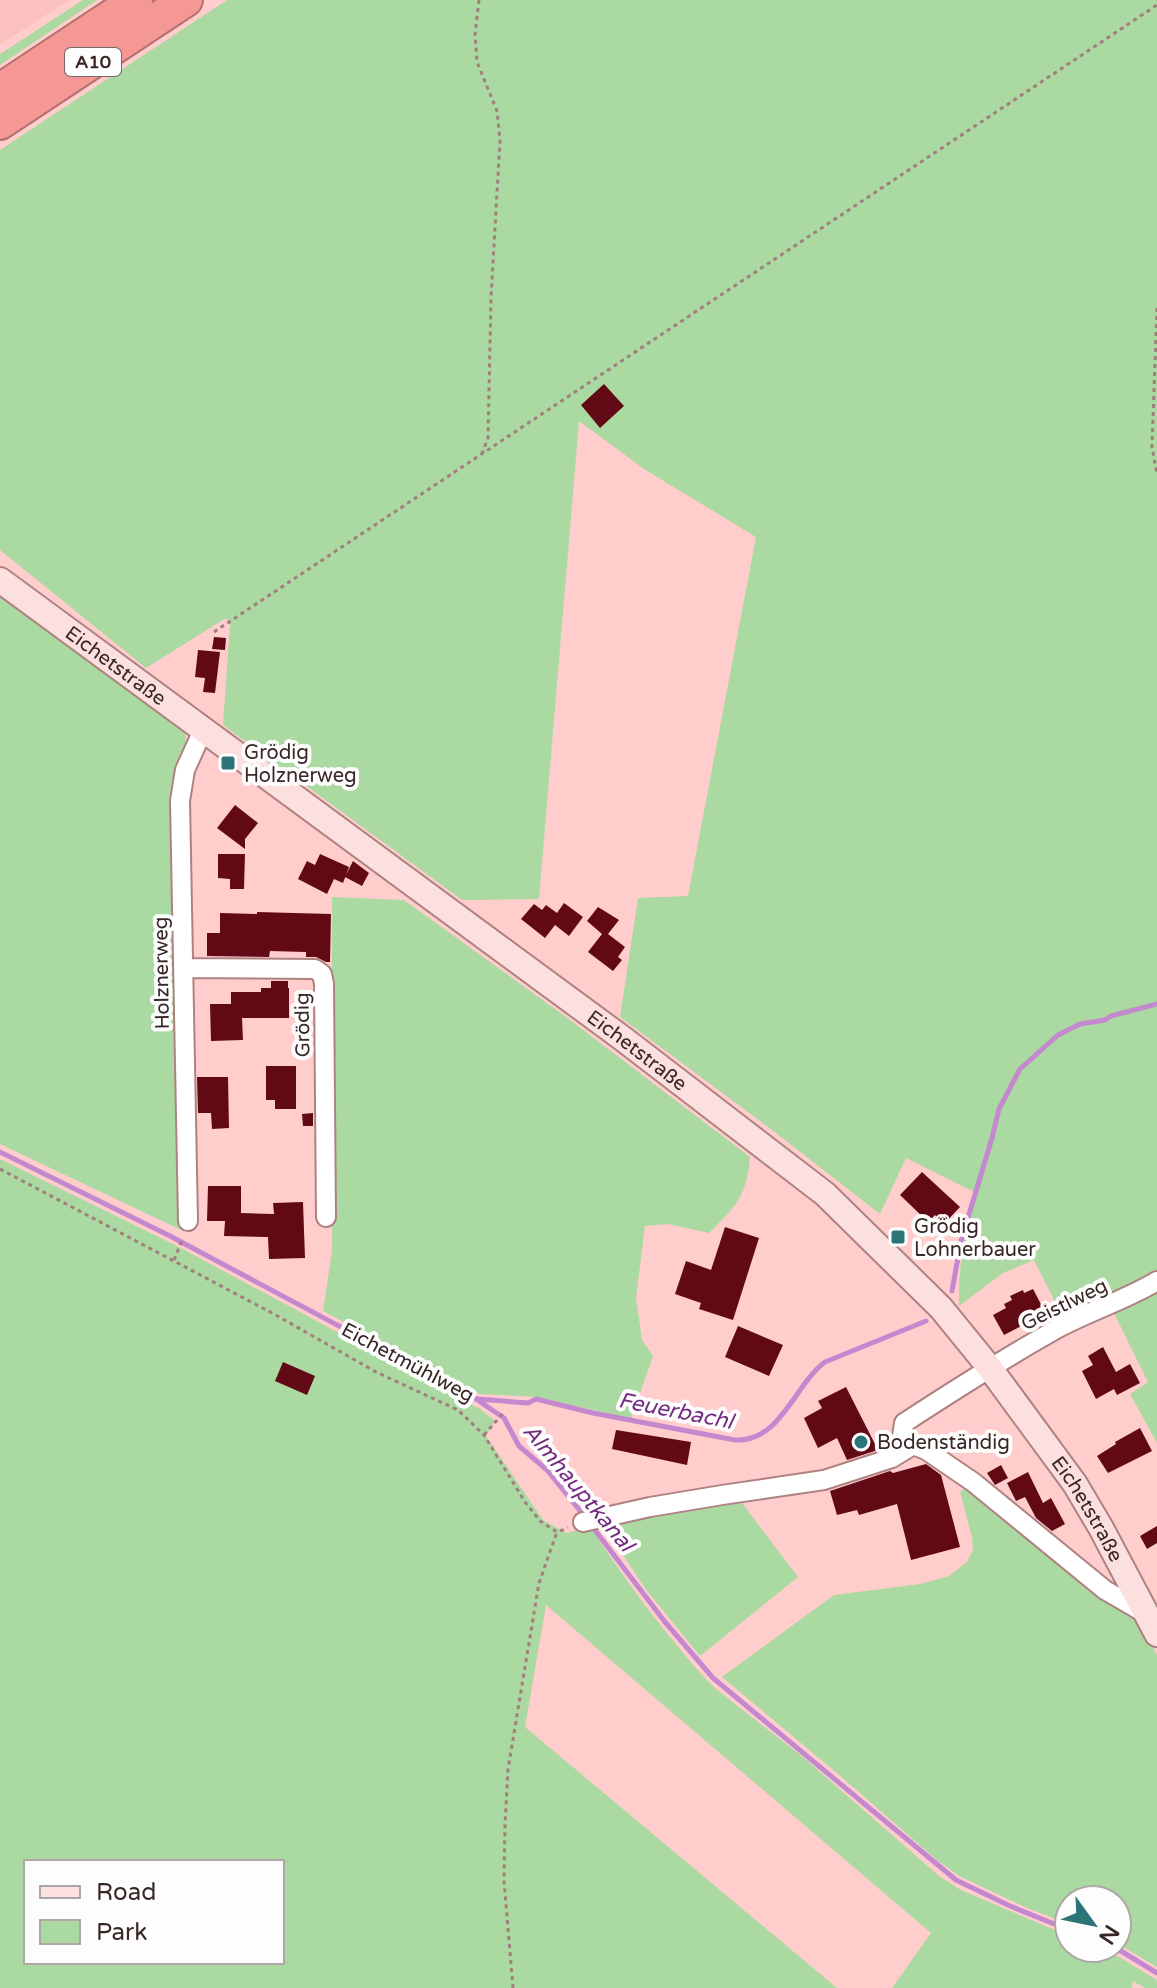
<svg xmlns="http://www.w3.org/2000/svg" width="1157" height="1988" font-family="'Varela Round',sans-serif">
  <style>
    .built { fill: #fac1bf }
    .green { fill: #aad9a1; fill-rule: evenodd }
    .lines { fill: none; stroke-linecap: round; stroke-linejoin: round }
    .stream { stroke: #c488cf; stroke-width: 5 }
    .building { fill: #620916 }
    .minor-casing { stroke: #af8281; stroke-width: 22 }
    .secondary-casing { stroke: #af8281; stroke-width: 28 }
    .motorway-casing { stroke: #b3706e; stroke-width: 36 }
    .path { stroke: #a27f7e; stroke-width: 3; stroke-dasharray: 4 4; stroke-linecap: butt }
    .minor { stroke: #fff; stroke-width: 18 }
    .secondary { stroke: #fce0df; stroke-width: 24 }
    .motorway { stroke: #f59795; stroke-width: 32 }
    .poi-dot { fill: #2b7579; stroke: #fdfdfd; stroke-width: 3 }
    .labels { text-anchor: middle; stroke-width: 8; stroke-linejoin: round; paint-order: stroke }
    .shield { fill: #fdfdfd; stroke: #746766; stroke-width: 2 }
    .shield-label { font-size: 18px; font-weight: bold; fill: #392726 }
    .street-label { font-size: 20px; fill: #392726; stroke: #fdfdfd }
    .poi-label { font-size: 20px; fill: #392726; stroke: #fdfdfd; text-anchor: start }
    .water-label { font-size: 22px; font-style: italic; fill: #732c81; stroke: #fdfdfd }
  </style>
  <rect width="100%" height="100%" fill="#ffcecc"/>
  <path class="built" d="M 0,0 L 69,0 L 0,45 Z"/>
  <path class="green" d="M 83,0 L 97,0 L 0,65 L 0,54 Z
    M 227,0 L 1157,0 L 1157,1443 L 1130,1394 L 1148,1382 L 1108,1301 L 1064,1320 L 1034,1260 L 1003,1273 L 959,1306 C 958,1267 965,1230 974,1192 L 906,1158 L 880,1214 L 772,1130 L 620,1017 L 638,898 L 688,896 L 756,537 L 644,469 L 579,421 L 539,899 L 462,900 L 223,725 L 230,624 L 226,618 L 146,668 L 0,550 L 0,150 Z
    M 0,593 L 185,731 L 187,750 L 176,786 L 181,1230 L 0,1144 Z
    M 332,897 L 404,900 L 566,1017 L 750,1157 C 747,1195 736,1207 709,1233 L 668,1224 L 645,1226 L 636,1298 L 642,1340 L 653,1356 L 631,1419 L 538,1397 L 479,1394 L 323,1311 L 332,1251 Z
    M 0,1159 L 179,1247 L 480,1409 L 495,1421 L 486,1436 L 543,1520 L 566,1533 L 590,1527 C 617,1567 644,1606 675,1643 C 688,1659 701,1675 716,1689 L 804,1758 L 939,1876 L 961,1890 L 1069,1936 L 1069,1948 L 1098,1948 L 1119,1957 L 1157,1980 L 1157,1988 L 1145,1988 L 1133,1981 L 1132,1988 L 892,1988 L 931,1933 L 546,1605 L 525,1727 L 837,1988 L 0,1988 ZM 26,1862 L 282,1862 L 282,1962 L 26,1962 Z
    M 967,1486 L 1092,1587 L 1142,1623 L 1157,1655 L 1157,1967 L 1117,1943 L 1117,1900 L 1069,1900 L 1069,1924 L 1027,1908 L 961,1877 L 938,1861 L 838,1774 L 722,1677 L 834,1595 L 920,1584 L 949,1576 L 967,1562 L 973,1549 L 972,1537 L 960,1492 Z
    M 739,1499 L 798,1577 L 700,1656 L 647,1591 L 603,1525 Z"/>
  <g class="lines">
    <path class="stream" d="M 0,1152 L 170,1236 L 476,1399 L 504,1418 L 519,1446 L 547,1470 L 585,1517
      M 952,1291 L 961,1241 L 992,1138 L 999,1109 L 1020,1069 L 1058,1035 L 1080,1024 L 1105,1020 L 1111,1016 L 1157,1004
      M 477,1399 L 528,1403 L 536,1399 L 593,1413 L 735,1440 C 781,1442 794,1385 825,1362 L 926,1321
      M 591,1525 L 665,1622 L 713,1678 L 956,1880 L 1010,1906 L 1069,1930
      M 1116,1948 L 1157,1973"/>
  </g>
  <path class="building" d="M 604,384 L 624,406 L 600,428 L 581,405 Z
    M 214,637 L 226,638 L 225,650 L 212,649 Z
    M 198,650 L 220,652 L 215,693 L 203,692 L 205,678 L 195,677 Z
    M 235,805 L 258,823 L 245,839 L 245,849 L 217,828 Z
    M 218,854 L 245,854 L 244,889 L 230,889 L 230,879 L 218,878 Z
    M 320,854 L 349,867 L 343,883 L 334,879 L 327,894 L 298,879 L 307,861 L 315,865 Z
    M 353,861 L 369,873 L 362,886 L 345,877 Z
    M 564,903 L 583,917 L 569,936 L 555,925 L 545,938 L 521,919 L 534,904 L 542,910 L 546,905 L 557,913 Z
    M 598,907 L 619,920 L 608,934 L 625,947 L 618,957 L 622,960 L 613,971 L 588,952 L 602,934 L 587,921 Z
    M 257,912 L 331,914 L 330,962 L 326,962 L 316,957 L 306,957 L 306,952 L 270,951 L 269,957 L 207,956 L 207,933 L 220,933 L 220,913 L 257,914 Z
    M 271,981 L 288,981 L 288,988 L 289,988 L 289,1018 L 242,1018 L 243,1040 L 211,1041 L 210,1004 L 231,1004 L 231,992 L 261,992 L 261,988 L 271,988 Z
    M 266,1066 L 296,1066 L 296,1109 L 275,1109 L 275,1100 L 266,1100 Z
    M 197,1077 L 228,1077 L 229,1128 L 212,1129 L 211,1113 L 198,1113 Z
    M 313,1113 L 313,1126 L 303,1126 L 302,1114 Z
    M 922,1172 L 960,1207 L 944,1224 L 935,1215 L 928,1222 L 900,1195 Z
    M 208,1186 L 241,1186 L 241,1213 L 274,1214 L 273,1203 L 303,1202 L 305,1258 L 269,1259 L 268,1237 L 224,1236 L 225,1221 L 207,1221 Z
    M 725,1227 L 759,1238 L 733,1320 L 699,1309 L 701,1303 L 675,1294 L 686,1261 L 711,1270 Z
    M 1033,1289 L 1044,1310 L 1029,1318 L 1031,1321 L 1004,1335 L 993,1315 L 1006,1308 L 1004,1304 L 1012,1300 L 1010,1296 L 1023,1290 L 1024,1293 Z
    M 738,1326 L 783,1345 L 769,1376 L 725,1357 Z
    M 1103,1347 L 1116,1372 L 1130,1364 L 1140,1383 L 1117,1395 L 1114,1389 L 1096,1399 L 1082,1371 L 1093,1365 L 1088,1356 Z
    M 283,1362 L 315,1376 L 307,1395 L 275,1381 Z
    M 846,1387 L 878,1450 L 847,1460 L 837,1438 L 818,1448 L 804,1418 L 822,1408 L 818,1401 Z
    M 1140,1428 L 1152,1451 L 1108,1473 L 1097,1456 L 1116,1444 L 1115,1442 Z
    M 616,1430 L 691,1442 L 687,1465 L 612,1449 Z
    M 926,1464 L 941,1475 L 960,1547 L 911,1560 L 897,1504 L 859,1515 L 857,1510 L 837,1515 L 830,1491 L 890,1471 L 893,1473 Z
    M 1001,1465 L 1008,1478 L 995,1485 L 987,1473 Z
    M 1028,1472 L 1043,1503 L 1051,1498 L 1065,1524 L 1052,1531 L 1036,1518 L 1025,1497 L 1016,1501 L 1007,1483 Z
    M 1157,1526 L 1157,1543 L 1147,1549 L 1140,1536 Z"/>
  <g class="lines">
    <g class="minor-casing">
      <path id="minor" d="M 183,968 L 315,969 L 322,974 L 324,984 L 326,1217
        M 188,1221 L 180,801 L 185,770 L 203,730
        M 913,1445 L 902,1436 L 904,1423 C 956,1389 1008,1356 1062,1326 C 1093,1310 1127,1299 1157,1281
        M 583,1522 L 650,1507 L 722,1495 L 824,1480 L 892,1458 L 913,1445 L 926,1450 L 973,1482 L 1105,1590 L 1148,1615"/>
    </g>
    <g class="secondary-casing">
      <g id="secondary">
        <path id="s1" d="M 0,580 L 622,1038 L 825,1194 L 941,1308 L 989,1367 L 1075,1484 L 1101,1528 L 1157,1634"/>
      </g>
    </g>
    <g class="motorway-casing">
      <path id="motorway" d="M 0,90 L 136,0
        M 0,123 L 186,0"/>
    </g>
    <path class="path" d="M 479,0 L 475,34 L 477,62 L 497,111 L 500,140 L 491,298 L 488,438 L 481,456
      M 1157,308 L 1152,447 L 1157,474
      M 214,632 L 1157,5
      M 0,1169 L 274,1314 L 376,1372 L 458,1410 L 484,1435 L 525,1502 L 540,1521 L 557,1532 L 568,1528
      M 174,1260 L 183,1238
      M 484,1435 L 504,1412
      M 513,1988 L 504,1881 L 505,1825 L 508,1769 L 539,1583 L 557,1532"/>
    <use href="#minor" class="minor"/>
    <use href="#secondary" class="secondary"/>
    <use href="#motorway" class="motorway"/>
  </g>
  <g class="poi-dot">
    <rect x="220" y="755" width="16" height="16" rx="4"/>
    <rect x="890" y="1229" width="16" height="16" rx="4"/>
    <circle cx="861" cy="1442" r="8"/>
  </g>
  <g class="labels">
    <rect class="shield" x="65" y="48" width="56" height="28" rx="6"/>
    <g class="shield-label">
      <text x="93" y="68">A10</text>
    </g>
    <g class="street-label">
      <text dy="7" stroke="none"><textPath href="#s1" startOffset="144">Eichetstraße</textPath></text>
      <text transform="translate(161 973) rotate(-91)" y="7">Holznerweg</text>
      <text transform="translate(302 1025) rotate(-91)" y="7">Grödig</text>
      <text dy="7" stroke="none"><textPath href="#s1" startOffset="792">Eichetstraße</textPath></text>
      <text transform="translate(1064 1304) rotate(-26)" y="7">Geistlweg</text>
      <text transform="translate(408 1362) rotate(28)" y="7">Eichetmühlweg</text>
      <text dy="7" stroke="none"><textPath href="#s1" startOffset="1440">Eichetstraße</textPath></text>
    </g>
    <g class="poi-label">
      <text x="244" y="759">Grödig<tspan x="244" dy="23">Holznerweg</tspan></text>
      <text x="914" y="1233">Grödig<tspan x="914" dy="23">Lohnerbauer</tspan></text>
      <text x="877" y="1449">Bodenständig</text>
    </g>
    <g class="water-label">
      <text transform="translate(676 1410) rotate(11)" y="8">Feuerbachl</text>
      <text transform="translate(579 1487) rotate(50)" y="8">Almhauptkanal</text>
    </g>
  </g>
  <rect x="24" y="1860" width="260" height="104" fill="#fdfdfd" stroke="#afa7a7" stroke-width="2"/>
  <rect x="40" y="1886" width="40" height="12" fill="#fce0df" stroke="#afa7a7" stroke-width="2"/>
  <text x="96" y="1900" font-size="24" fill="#392726">Road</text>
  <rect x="40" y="1920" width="40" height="24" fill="#aad9a1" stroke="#afa7a7" stroke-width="2"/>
  <text x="96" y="1940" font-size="24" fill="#392726">Park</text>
  <g transform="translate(1093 1924) rotate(123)"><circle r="38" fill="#fdfdfd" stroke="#afa7a7" stroke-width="2"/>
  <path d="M0-6L14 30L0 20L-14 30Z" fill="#2b7579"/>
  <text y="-12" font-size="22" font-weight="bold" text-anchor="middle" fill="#392726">N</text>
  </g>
</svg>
